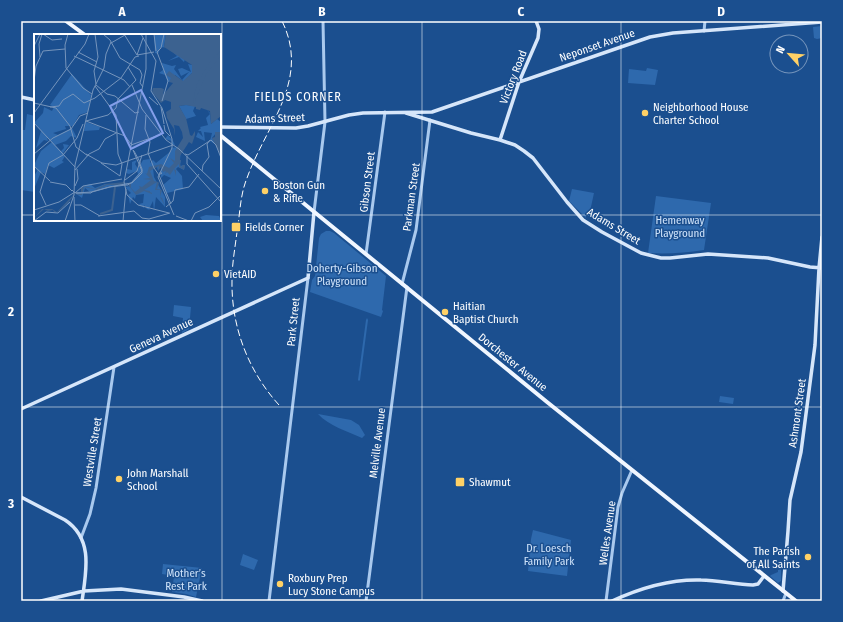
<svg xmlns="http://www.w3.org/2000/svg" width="843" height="622" font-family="'Fira Sans Condensed',sans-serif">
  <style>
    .green { fill: #2e69ad }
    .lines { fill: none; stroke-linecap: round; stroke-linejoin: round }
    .tertiary { stroke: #a9c9ee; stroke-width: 3 }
    .secondary { stroke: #d6e6fa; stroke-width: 3.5 }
    .primary { stroke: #f0f6ff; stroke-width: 4 }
    .rail { stroke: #fff; stroke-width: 1; stroke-dasharray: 7 3; stroke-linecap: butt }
    .grid { fill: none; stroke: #fff; stroke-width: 1; stroke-opacity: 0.55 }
    .poi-dot { fill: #ffd166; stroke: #1b4f8f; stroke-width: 1.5 }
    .labels { text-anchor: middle; stroke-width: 3; stroke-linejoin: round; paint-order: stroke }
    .street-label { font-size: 11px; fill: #fff; stroke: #1b4f8f }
    .poi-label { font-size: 11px; fill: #fff; stroke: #1b4f8f; text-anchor: start }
    .park-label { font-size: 11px; fill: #cfe3fa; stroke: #1b4f8f }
    .neighbourhood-label { font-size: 12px; letter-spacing: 1px; fill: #fff; stroke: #1b4f8f }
    .inset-river { fill: none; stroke: #3c6290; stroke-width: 2 }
    .inset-road { fill: none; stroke: #7695bc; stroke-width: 1 }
    .view { fill: #839eea; fill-opacity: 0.15; stroke: #839eea; stroke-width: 2 }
    .inset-edge { fill: none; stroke: #fff; stroke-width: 2 }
    .neatline { fill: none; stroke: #fff; stroke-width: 1.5 }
    .grid-label { font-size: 13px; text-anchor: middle; font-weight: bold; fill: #fff }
  </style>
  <rect width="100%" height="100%" fill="#1b4f8f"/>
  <path class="green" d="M 822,26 L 822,38 L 817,39 L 814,38 L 813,27 Z
    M 647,68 L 658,70 L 655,85 L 628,83 L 629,69 L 646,71 Z
    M 27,114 L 35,116 L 35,192 L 21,190 L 21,130 L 25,130 Z
    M 572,189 L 594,193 L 589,216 L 587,215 L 586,216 L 586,218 L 569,201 Z
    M 656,196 L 711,203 L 704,250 C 685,253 667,254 648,253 Z
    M 326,231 L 330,231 L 334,233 L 386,276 L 382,310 L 383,311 L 381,317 L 310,292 L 312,280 L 315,276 L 319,238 L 321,234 Z
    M 174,305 L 191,307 L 189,329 L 182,333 L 183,318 L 173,316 Z
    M 367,318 L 368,320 L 360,380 L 359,381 L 358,380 L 366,320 Z
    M 720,396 L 734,398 L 733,404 L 719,402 Z
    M 318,414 L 351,420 L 359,425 L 365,435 L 362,438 C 347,431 329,426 318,414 Z
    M 533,530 L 571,540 L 567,576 L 528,571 L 531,539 Z
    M 243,554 L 258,560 L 254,570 L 240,565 Z
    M 163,564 L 202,568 L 196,597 L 186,594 L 172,592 L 174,576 L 162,574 Z
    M 781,569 L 781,581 L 778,583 L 770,576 L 771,575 L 778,572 L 778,570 Z"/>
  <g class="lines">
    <path class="tertiary" d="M 704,31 L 705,21
      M 314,212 L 325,122 L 323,21
      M 366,254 L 385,112
      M 402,284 L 416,230 L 430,120
      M 81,538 L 90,514 L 96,488 L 114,367
      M 269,601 L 308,278
      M 366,601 L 407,287
      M 606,601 L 618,507 L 622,493 L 632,470
      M 783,601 L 786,593"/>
    <path class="secondary" d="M 21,97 L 35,100
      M 406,113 L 471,133 L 500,140 L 515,145 L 524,151 L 533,158 L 567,202 L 583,220 L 602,232 L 641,253 L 661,258 L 670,258 L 708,254 L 768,258 L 810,267 L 822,268
      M 220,127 L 296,128 L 308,126 L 349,115 L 363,113 L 432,112 L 650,37 L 673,33 L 822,22
      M 500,140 L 519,82 L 538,38 L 539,29 L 536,21
      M 21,409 L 308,278 L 314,212
      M 21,497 L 65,520 C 94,539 86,572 82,601
      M 783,591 L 788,531 L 790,500 L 801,452 L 815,345 L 819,268 L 822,237
      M 41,601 L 84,591 L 121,589 L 184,597 L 202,601
      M 612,601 C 640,588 671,579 701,580 C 719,580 736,585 753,585 L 758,584 L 764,576"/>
    <path class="primary" d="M 66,21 L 85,35
      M 220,135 L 547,402 L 796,601"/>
    <path class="rail" d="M 279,405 C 248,371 231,326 232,280 C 232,264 235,248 237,232 C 240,214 240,195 247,178 C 266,125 311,80 282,21"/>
  </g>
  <path class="grid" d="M 222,21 L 222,601M 422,21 L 422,601M 621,21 L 621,601M 21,215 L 35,215M 220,215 L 822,215M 21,407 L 822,407"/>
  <g class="poi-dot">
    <circle cx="645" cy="113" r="4"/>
    <circle cx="265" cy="191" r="4"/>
    <rect x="231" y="222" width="10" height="10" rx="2"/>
    <circle cx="216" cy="274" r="4"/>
    <circle cx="445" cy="312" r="4"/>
    <circle cx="119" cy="479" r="4"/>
    <rect x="455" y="477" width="10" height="10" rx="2"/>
    <circle cx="808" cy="557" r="4"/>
    <circle cx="280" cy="584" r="4"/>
  </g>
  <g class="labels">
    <g class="street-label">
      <text transform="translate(597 45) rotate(-19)" y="4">Neponset Avenue</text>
      <text transform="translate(513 77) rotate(-69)" y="4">Victory Road</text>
      <text transform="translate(275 118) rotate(-2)" y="4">Adams Street</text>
      <text transform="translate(367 182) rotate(-83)" y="4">Gibson Street</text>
      <text transform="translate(411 197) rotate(-82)" y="4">Parkman Street</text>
      <text transform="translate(614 226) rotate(31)" y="4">Adams Street</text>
      <text transform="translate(293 322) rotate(-84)" y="4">Park Street</text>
      <text transform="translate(161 335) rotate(-25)" y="4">Geneva Avenue</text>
      <text transform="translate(513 362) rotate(39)" y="4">Dorchester Avenue</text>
      <text transform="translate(797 413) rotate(-82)" y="4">Ashmont Street</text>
      <text transform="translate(377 443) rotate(-83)" y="4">Melville Avenue</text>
      <text transform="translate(92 452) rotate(-81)" y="4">Westville Street</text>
      <text transform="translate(607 533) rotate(-82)" y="4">Welles Avenue</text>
    </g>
    <g class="poi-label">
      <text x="653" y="111">Neighborhood House<tspan x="653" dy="13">Charter School</tspan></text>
      <text x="273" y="189">Boston Gun<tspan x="273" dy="13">&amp; Rifle</tspan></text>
      <text x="245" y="231">Fields Corner</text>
      <text x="224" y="278">VietAID</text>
      <text x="453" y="310">Haitian<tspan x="453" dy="13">Baptist Church</tspan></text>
      <text x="127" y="477">John Marshall<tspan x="127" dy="13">School</tspan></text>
      <text x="469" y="486">Shawmut</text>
      <text x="800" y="555" text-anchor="end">The Parish<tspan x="800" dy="13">of All Saints</tspan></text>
      <text x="288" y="582">Roxbury Prep<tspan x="288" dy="13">Lucy Stone Campus</tspan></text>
    </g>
    <g class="park-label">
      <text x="680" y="224">Hemenway<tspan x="680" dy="13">Playground</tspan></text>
      <text x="342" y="272">Doherty-Gibson<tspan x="342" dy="13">Playground</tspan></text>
      <text x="549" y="552">Dr. Loesch<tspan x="549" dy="13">Family Park</tspan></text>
      <text x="186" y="577">Mother’s<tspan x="186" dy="13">Rest Park</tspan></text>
    </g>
    <g class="neighbourhood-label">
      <text x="298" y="101">FIELDS CORNER</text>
    </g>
  </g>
  <g transform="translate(34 34)">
    <rect width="187" height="187" fill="#1b4f8f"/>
    <path d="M 120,0 L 132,0 L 130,13 L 136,15 L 151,25 L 150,28 L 145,23 L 134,27 L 143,22 L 135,14 L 127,13 L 124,20 L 121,19 ZM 128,29 L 138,32 L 142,31 L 140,35 L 148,46 L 155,38 L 147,42 L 144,35 L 148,34 L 157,38 L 154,30 L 158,31 L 158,39 L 152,45 L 155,47 L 149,47 L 141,41 L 140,47 L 134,48 L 131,41 L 125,39 L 129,36 ZM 38,40 L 57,61 L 54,78 L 45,81 L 39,92 L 31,92 L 32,95 L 19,99 L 24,101 L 38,94 L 43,104 L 37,102 L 32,107 L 21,111 L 27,117 L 30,114 L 29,110 L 35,111 L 29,119 L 31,122 L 28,127 L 30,128 L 20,134 L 14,131 L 11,140 L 7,138 L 0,155 L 0,142 L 3,137 L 0,131 L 7,117 L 18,108 L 13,103 L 14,107 L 10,106 L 2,114 L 7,97 L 0,89 L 9,79 L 10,73 L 18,77 L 20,73 L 16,71 ZM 152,71 L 161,72 L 159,77 L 162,82 L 152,85 L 145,72 ZM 173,76 L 176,79 L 177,90 L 183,85 L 187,88 L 187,98 L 182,99 L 178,104 L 183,111 L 187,124 L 182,111 L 176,107 L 178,99 L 170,98 L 171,107 L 162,103 L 164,98 L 162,102 L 164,98 L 169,103 L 167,97 L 164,97 L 167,94 L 169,97 L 166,93 L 174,91 L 172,84 L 176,80 ZM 52,88 L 66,93 L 65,96 L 50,97 ZM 134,101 L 139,107 L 141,111 L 138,110 L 137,114 L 144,113 L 147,117 L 146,126 L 151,126 L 147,126 L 146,132 L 150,131 L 151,132 L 150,136 L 144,133 L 142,135 L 148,142 L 149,155 L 133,159 L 133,163 L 129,151 L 137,144 L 130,141 L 127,144 L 127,133 L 124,137 L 123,133 L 119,134 L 120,143 L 131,163 L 131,173 L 122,163 L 120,177 L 119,167 L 115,175 L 117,176 L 113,175 L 110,171 L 110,174 L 105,170 L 109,169 L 110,160 L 102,161 L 101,165 L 99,163 L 96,170 L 94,161 L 97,159 L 91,153 L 96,152 L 95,150 L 93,151 L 76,152 L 56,158 L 51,154 L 48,164 L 41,159 L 48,159 L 47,153 L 56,150 L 61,154 L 71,150 L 97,149 L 104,140 L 103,137 L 95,140 L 92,139 L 93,135 L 98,136 L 98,128 L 103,126 L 101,130 L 104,135 L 109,126 L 116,125 L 116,129 L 119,126 L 122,129 L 137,117 L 138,107 L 131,105 ZM 172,181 L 185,182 L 187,186 L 169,187 L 166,183 Z" fill="#2e69ad"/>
    <path d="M 132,0 L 187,0 L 187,82 L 177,90 L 176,77 L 167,74 L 166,76 L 162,75 L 162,73 L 152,71 L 145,72 L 152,84 L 156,101 L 158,102 L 161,97 L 161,101 L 158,110 L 155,108 L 146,122 L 146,126 L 151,126 L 147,126 L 146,130 L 147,133 L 149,131 L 151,131 L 150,136 L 145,133 L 145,130 L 140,135 L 142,136 L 142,142 L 140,135 L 136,141 L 133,138 L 131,140 L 132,137 L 129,138 L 127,133 L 124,137 L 125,132 L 116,137 L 120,147 L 124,148 L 125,149 L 123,155 L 128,156 L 126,163 L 128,164 L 131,172 L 126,163 L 126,156 L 121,156 L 123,148 L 110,156 L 116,157 L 116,158 L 118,159 L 118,160 L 110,157 L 102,161 L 92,148 L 88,151 L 73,151 L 63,156 L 50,153 L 48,161 L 46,161 L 41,160 L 34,169 L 24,178 L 20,178 L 19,176 L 14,177 L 10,175 L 0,184 L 8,175 L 18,175 L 23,178 L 41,159 L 47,160 L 47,154 L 50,152 L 61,155 L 72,150 L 91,148 L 97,150 L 97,154 L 101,158 L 106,154 L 105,152 L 108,153 L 117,146 L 109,145 L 116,144 L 111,139 L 113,140 L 115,133 L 127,130 L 135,134 L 140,129 L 136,124 L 141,127 L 141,117 L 149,104 L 148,98 L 145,92 L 140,91 L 141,97 L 141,102 L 140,95 L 133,84 L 132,78 L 137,75 L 137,68 L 131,66 L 127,69 L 118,58 L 119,54 L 127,54 L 130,55 L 129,61 L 139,49 L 135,48 L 137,44 L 132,41 L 135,37 L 149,47 L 158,39 L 158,31 L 130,13 ZM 181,98 L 187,98 L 187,122 L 178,104 L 181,103 Z" fill="#3c6290"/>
    <path class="inset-river" d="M 161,60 L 170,39 L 187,19M 161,64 L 171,40 L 187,20M 160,69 L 164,50 L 177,28 L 187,18M 66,180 L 78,176 L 81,153"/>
    <path class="inset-road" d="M 9,0 L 18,6 L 28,5M 34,0 L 31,11 L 32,34 L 49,54 L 58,60M 61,0 L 64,23 L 60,37 L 62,50M 69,0 L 76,6 L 86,24 L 106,36 L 108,41 L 106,49 L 109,53M 90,0 L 103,21 L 120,18M 107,0 L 122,27 L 117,57 L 128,74 L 138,105 L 138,114 L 124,143 L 140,181M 120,0 L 122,17M 77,9 L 91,1M 0,12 L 6,0M 44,18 L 63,28M 123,18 L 134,47 L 128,67M 123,18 L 127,14 L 130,0M 103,21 L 109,4M 40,22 L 90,46 L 96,53M 6,23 L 5,10 L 8,0M 94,33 L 102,46M 0,47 L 2,32 L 9,17 L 31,15M 62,51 L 73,60 L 81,62 L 101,79 L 105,78M 98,51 L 108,75 L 132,106 L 145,115 L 187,155M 61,52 L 82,81 L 84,120 L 88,130 L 86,142M 0,59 L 0,74M 115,63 L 124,71M 0,69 L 22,74 L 36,92 L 42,113 L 54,122M 16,73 L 25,72 L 29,66 L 39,60 L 50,69 L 61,64 L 87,44 L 101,23 L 105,22M 127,73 L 130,90M 0,79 L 51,10 L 55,0M 112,81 L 111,95 L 116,108 L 114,119M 52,87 L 74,81 L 82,74 L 84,65 L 102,46M 52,87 L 91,102 L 97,110M 0,89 L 41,133M 130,91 L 131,97 L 136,102M 97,111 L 128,100M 45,115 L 59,56 L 70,34 L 72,20 L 77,8M 99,116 L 100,117 L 106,128 L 106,130 L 108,135 L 108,139 L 98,149 L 97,149 L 95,150 L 94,151 L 92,151 L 76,153 L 58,158 L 57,159 L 42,159 L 57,158 L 75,153 L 97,149 L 108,137 ZM 114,119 L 120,134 L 125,141 L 128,139 L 125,139M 0,120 L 19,104 L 37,95 L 46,82 L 54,79M 52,120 L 68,129 L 82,131 L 139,111M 151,120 L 154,121 L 177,106 L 182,111 L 187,124M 153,122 L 153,130 L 187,168M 67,129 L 86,142M 0,132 L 16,147M 41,136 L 55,120 L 65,115 L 71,105 L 82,99M 168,137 L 169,131 L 175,123 L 173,110 L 176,106M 125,141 L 137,170M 91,146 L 103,137 L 108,121M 16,148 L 32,151 L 38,157M 90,148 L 112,35 L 112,0M 90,148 L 93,161 L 104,171 L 135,179M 41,152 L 44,145 L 43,135M 38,156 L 41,159 L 49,152 L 88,145M 40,163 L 41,187M 12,171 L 6,158 L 15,129 L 29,121 L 43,104 L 49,90M 41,171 L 47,171 L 66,182M 132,173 L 139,167 L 141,156 L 155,153 L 165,140M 0,176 L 25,168 L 41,158M 64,182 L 100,177 L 108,184 L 115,185 L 136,179M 142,182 L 155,187M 0,187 L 12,178 L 24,179 L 36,168M 31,187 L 40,161 L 41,131 L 45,115M 89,187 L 92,155M 157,187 L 161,179 L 175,173 L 187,161"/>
    <path class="view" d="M 107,56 L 129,99 L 97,115 L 76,72 Z"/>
    <rect width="187" height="187" class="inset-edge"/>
  </g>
  <rect width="843" height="622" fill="none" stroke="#1b4f8f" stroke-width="44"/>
  <g transform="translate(789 54) rotate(297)"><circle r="19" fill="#1b4f8f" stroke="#7695bc"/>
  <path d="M0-3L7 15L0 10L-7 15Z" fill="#ffd166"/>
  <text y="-6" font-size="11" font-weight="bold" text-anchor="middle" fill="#ffffff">N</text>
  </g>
  <rect x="22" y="22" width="799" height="578" class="neatline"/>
  <g class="grid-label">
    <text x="122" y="16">A</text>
    <text x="322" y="16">B</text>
    <text x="521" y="16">C</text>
    <text x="721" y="16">D</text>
    <text x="11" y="123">1</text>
    <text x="11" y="316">2</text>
    <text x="11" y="508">3</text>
  </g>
</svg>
